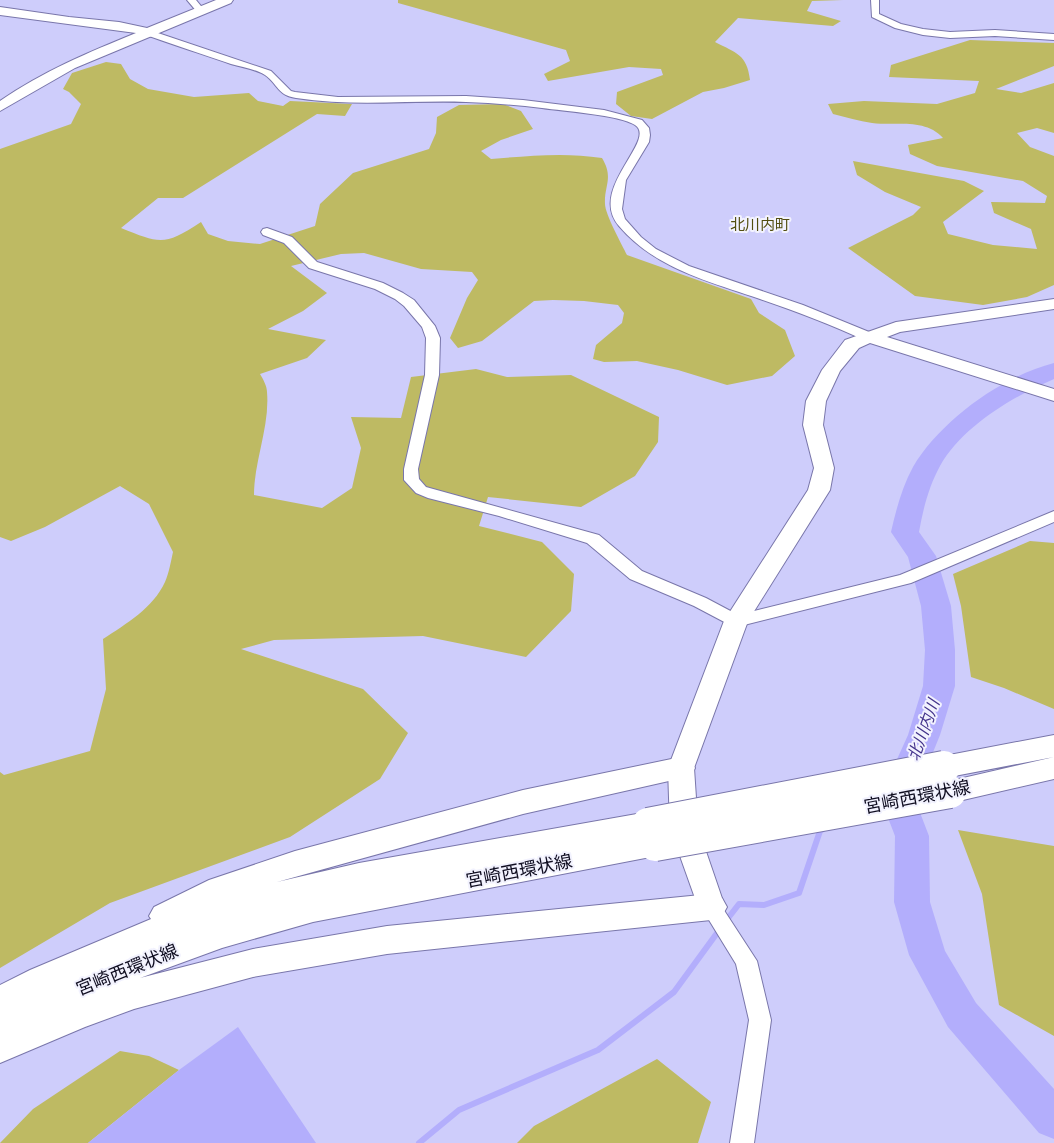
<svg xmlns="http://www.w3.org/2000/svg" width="1054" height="1143" font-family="'Crimson Pro','Noto Sans JP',serif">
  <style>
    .green { fill: #beba63 }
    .water { fill: #b3aefc }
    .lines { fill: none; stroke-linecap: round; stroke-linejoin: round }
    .stream { stroke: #b3aefc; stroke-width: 6 }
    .river { fill: #b3aefc; fill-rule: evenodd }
    .street-casing { stroke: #7976aa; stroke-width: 2 }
    .secondary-casing { stroke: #7976aa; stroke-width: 2 }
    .primary-casing { stroke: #7976aa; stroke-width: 2 }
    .street { fill: #fff; fill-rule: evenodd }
    .secondary { fill: #fff; fill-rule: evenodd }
    .primary { fill: #fff; fill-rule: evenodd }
    .primary-bridge-casing { stroke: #7976aa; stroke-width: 34; stroke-linecap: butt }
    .primary-bridge { stroke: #fff; stroke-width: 32 }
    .labels { text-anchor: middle; stroke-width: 4; stroke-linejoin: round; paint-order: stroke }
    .far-quarter-label { font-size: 15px; fill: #524e10; stroke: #f2f2fe }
    .water-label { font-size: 16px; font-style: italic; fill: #43338b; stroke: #f2f2fe }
    .near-street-label { font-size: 18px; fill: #0f0d20; stroke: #f2f2fe }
  </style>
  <rect width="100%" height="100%" fill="#cecdfb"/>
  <path class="green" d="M 398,0 L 843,0 L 812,1 L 807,11 L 841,21 L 833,26 L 738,18 L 715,42 C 736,53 747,54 750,80 L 724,88 L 703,92 L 652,119 L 631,116 L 616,104 L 617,92 L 663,75 L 661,69 L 629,67 L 548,81 L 544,74 L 570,61 L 566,50 L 398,3 Z
    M 970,40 L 1054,43 L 1054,66 L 996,89 L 1021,93 L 1054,83 L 1054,133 L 1037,128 L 1017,133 L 1030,147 L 1054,156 L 1054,285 L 1027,297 L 983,305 L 915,296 L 848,248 L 913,215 L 921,207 L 885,192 L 857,175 L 853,161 L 964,181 L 984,191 L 943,222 L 948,234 L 993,245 L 1037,249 L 1031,229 L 994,213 L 991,202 L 1045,203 L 1047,196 L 1023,181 L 937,166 L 910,154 L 908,145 L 943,138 C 925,118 896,126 872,123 C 859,121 846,117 833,114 L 828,104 L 864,101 L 937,104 L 975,93 L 979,81 L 889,77 L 891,65 Z
    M 106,62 L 121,64 L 130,79 L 148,89 L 194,97 L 249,93 L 258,101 L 283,106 L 290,101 L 352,104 L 345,116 L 317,114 L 183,198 L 158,198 L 121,228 C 161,244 164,246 201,222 L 208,234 L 228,241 L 260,244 L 315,226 L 320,204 L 353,173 L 429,149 L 436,133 L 437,117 L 459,105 L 503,104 L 521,111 L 533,129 L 501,140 L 481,151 L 491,159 C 528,156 564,152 602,158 C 614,178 604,185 605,204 C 605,214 622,245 627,255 L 751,299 L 759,313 L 785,330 L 795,356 L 772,376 L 727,385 L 678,370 L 637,361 L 604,362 L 593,359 L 596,345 L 622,323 L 624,313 L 618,305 L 584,301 L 553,300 L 534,301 L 482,341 L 458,348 L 450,338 L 467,298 L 478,280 L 472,272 L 421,269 L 364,253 L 341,254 L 291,266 L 327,293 L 303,311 L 268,329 L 326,340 L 307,358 L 260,374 C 263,379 267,386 267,392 C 270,426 254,461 254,495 L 322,508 L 352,488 L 361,448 L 351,417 L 401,418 L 411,377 L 476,369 L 507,377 L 571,375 L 659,417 L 658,442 L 635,476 L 581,507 L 488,497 L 479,526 L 542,542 L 574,574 L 571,611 L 526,657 L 423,636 L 274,640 L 241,649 L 363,689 L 408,733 L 380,779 L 290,837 L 110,903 L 0,968 L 0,772 L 4,775 L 90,751 L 106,689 L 103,639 C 126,624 153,608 165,582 C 169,573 171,561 173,552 L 149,504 L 120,486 L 45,527 L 11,541 L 0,537 L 0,149 L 71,124 L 81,104 L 69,92 L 63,89 L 72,73 Z
    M 1030,541 L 1054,543 L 1054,709 L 1004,688 L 971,677 L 961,606 L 953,574 Z
    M 958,830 L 1054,846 L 1054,1036 L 999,1005 L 982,894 Z
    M 120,1051 L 149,1056 L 179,1070 L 88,1143 L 0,1143 L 33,1109 Z
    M 657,1059 L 711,1102 L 698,1143 L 517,1143 L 534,1126 Z"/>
  <path class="water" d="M 238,1027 L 316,1143 L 88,1143 L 179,1070 Z"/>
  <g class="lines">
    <path class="stream" d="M 725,922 L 739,904 L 764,905 L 799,893 L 820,831 L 823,829
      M 419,1143 L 459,1110 L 598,1050 L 674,992 L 720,929"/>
    <path class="river" d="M 1054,363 L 1054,379 C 1012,397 963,426 940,466 C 929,486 923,509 919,532 L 936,556 L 951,606 L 955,650 L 955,686 L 940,735 L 923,777 L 919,810 L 929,836 L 930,902 L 945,951 L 976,1003 L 1054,1089 L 1054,1139 L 1039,1133 L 948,1027 L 909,955 L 894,902 L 895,836 L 885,810 L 889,777 L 908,735 L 923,686 L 925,650 L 921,606 L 908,557 L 891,532 C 896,510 902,487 913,467 C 940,421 1002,376 1054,363 Z"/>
    <g class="street-casing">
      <path id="street" d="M 187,0 L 196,0 L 205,11 L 201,14 L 198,13 Z
        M 871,0 L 879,0 L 879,14 L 901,24 L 923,29 L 950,32 L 995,30 L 1054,34 L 1054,40 L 995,36 L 950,38 L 923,35 L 895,28 L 872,17 Z
        M 149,30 L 271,71 L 291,91 L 295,92 L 338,97 L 466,96 L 523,100 L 604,110 L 642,120 L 649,128 L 650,135 L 649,142 L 626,180 L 622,209 L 625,219 L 641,237 L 656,249 L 689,266 L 803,305 L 874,334 L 876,337 L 874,340 L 864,340 C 830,324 795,311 760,299 C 708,281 656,269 619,226 C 587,189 658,140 635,125 C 620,115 563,111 542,108 C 517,105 492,103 466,102 C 410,100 353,107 296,98 C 277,95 278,84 265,75 C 256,69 241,67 231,64 C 202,54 174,45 146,35 L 144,33 Z
        M 267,228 L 292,237 L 317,262 L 383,283 L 403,293 L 414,300 L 435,326 L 440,338 L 439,375 L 418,469 L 419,479 L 426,487 L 599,535 L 642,571 L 706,598 L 738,615 L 900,575 L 1054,511 L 1054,522 L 911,583 L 736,627 L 730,625 L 694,606 L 630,579 L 587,543 L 499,516 L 428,498 L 416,493 L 404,480 L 404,469 L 425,375 L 426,338 L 422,327 L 404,306 L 395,299 L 375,289 L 309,268 L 284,243 L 263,235 L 261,232 L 263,229 Z
        M 711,898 L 718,901 L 757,961 L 771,1020 L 754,1143 L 730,1143 L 749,1020 L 736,964 L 701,907 L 704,901 Z"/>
    </g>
    <g class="secondary-casing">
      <path id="secondary" d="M 216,0 L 233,0 L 231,3 L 75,68 L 0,111 L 0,101 C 44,71 87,53 136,33 L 0,15 L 0,7 L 69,17 L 119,22 L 147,28 Z
        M 1054,299 L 1054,309 L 900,332 L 887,337 L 1054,389 L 1054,401 L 870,343 L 859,348 L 840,371 L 826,401 L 823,425 L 834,468 L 830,490 L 748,621 L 694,768 L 698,828 L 725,907 L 721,915 L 711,919 L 701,915 L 670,828 L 668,768 L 724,621 L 808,490 L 814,468 L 803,425 L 806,401 L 822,370 L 845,340 L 896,322 Z"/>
    </g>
    <g class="primary-casing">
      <path id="primary" d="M 1054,735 L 1054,757 L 944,778 L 934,775 L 930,767 L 934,759 L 944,756 Z
        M 681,757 L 691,760 L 695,768 L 691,776 L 523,814 L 277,882 L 359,863 L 648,812 L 659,816 L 663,824 L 656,833 L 666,836 L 670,845 L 666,854 L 313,922 L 222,948 L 140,978 L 253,949 L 387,926 L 711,894 L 722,898 L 727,907 L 722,916 L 711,920 L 387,954 L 253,977 L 134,1009 L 85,1027 L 0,1063 L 0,985 L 30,970 L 151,919 L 149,916 L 154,907 L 209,880 L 295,851 L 523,790 Z
        M 1054,757 L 1054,779 L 950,803 L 940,800 L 935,792 L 940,784 L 950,781 Z"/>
    </g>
    <use href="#street" class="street"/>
    <use href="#secondary" class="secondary"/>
    <use href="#primary" class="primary"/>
    <g class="primary-bridge-casing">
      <path id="primary-bridge" d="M 648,824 L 944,767
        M 655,845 L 950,792"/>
    </g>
    <use href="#primary-bridge" class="primary-bridge"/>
  </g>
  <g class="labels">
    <g class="far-quarter-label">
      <text x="760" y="230">北川内町</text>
    </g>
    <g class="water-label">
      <text transform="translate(923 730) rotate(-70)" y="6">北川内川</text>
    </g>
    <g class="near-street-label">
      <text transform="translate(917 797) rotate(-11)" y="6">宮崎西環状線</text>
      <text transform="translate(519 871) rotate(-11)" y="6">宮崎西環状線</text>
      <text transform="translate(127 970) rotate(-22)" y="6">宮崎西環状線</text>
    </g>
  </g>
</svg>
